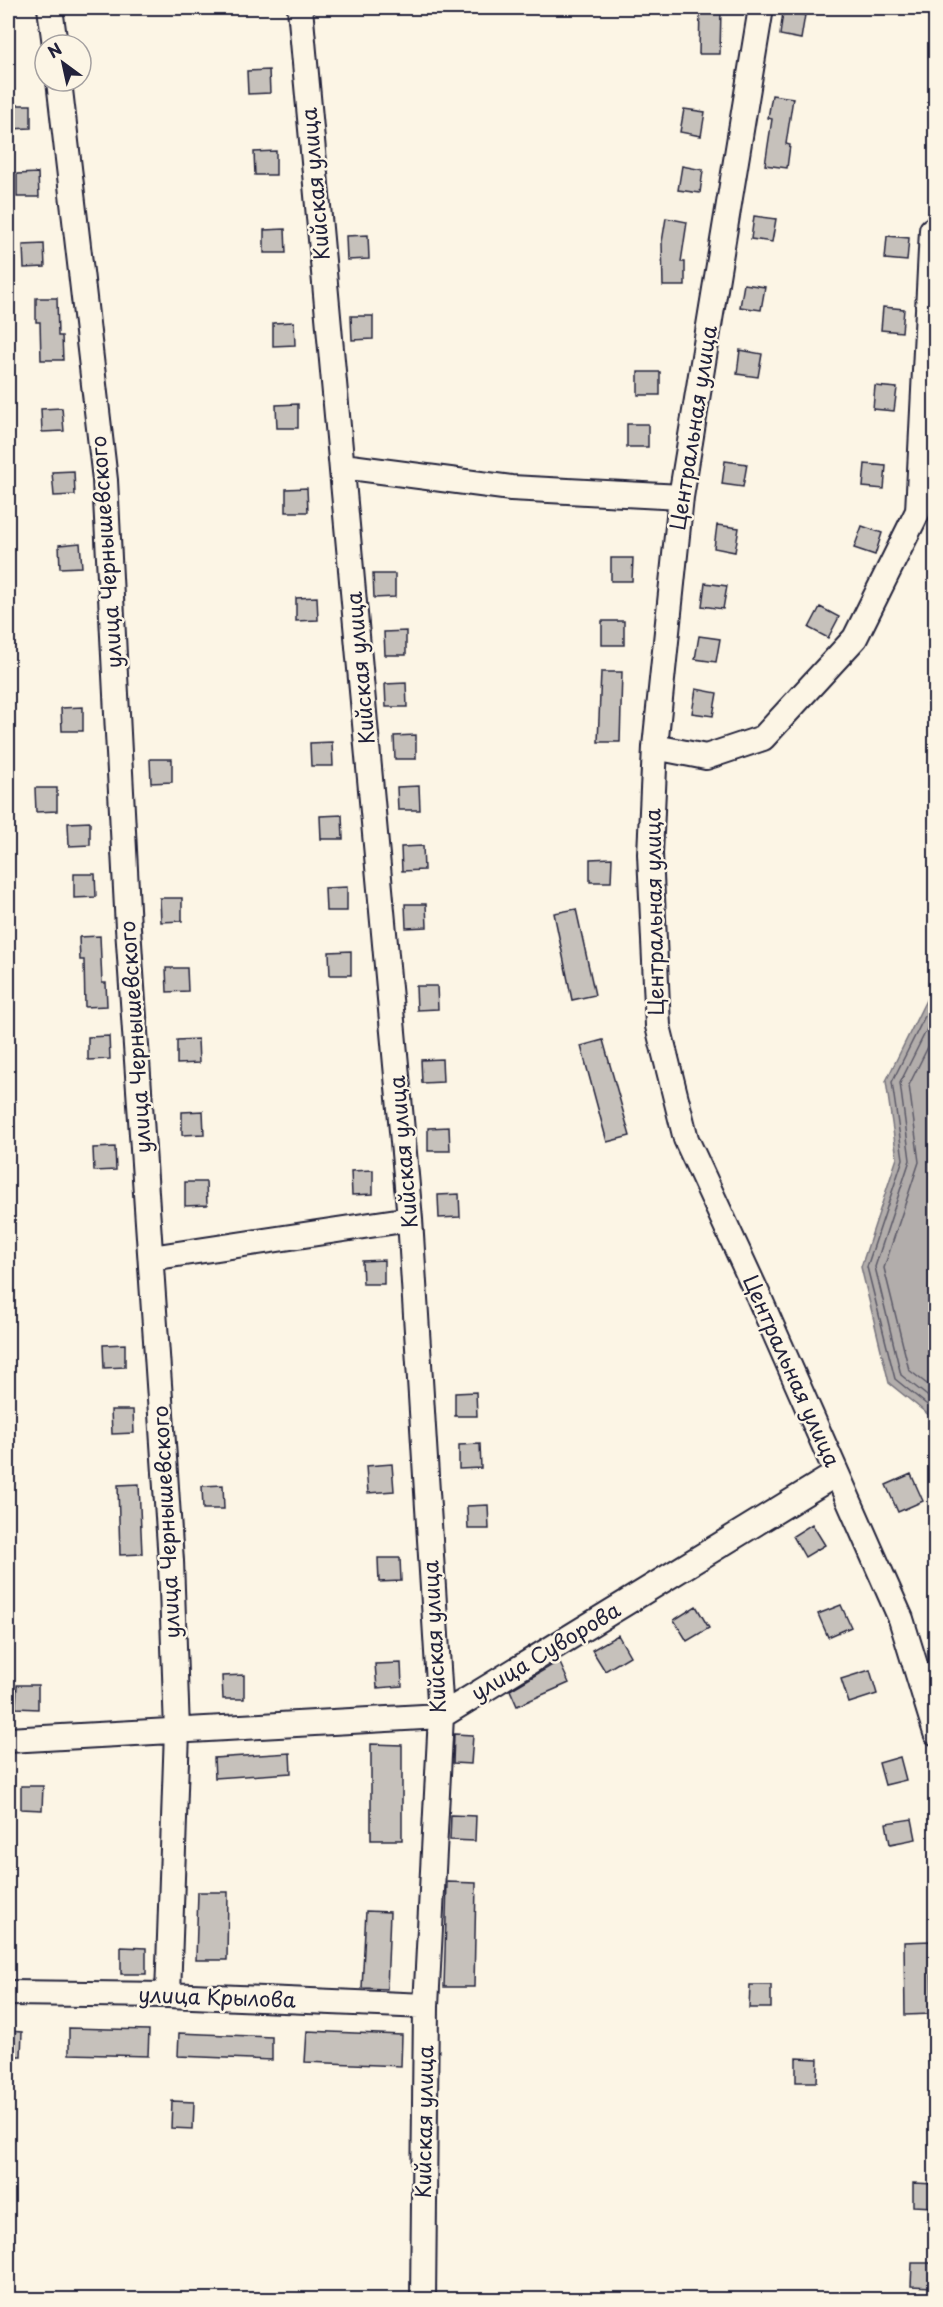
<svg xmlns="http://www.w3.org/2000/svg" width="943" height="2307" font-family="'Playpen Sans',sans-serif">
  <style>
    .water { fill: #b2adab; stroke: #78757e; stroke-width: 1.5 }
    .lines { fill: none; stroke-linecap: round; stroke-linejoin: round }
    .shore { stroke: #5c5a68; stroke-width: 1.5 }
    .building { fill: #c6c1bb; stroke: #22223b; stroke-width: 1.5 }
    .minor-casing { stroke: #22223b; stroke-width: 28 }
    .minor { stroke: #fcf5e5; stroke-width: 24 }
    .labels { text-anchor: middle; stroke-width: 5; stroke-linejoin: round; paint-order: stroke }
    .street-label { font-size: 21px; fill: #22223b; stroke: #fcf5e5 }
  </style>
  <rect width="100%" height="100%" fill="#fcf5e5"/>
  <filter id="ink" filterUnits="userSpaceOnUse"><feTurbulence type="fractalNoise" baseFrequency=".0167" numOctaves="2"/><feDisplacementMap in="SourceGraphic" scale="12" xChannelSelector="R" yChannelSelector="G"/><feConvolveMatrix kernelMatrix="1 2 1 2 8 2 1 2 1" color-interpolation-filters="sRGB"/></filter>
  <g filter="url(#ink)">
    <path class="water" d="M 935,985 L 935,1420 L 889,1383 L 861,1267 L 897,1158 L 886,1081 L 931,990 Z"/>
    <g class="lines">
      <path class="shore" d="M 936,994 L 892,1082 L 903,1159 L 867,1267 L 895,1379 L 936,1412
        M 936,1011 L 900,1083 L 910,1160 L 875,1267 L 901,1375 L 936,1403
        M 936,1031 L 909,1085 L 919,1162 L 884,1268 L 909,1370 L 936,1391"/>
    </g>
    <path class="building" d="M 700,8 L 721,8 L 720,54 L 699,54 Z
      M 783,12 L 805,15 L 801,39 L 780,35 Z
      M 269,70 L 270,93 L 248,94 L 247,71 Z
      M 772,95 L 793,98 L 786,144 L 790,145 L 787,168 L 765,165 L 772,119 L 768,118 Z
      M 9,105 L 31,105 L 31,128 L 10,129 Z
      M 684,109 L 705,112 L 701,136 L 680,132 Z
      M 276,151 L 276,175 L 255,175 L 254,152 Z
      M 682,166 L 703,170 L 700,193 L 678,190 Z
      M 38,173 L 39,197 L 17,197 L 17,174 Z
      M 754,216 L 776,219 L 772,242 L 751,239 Z
      M 666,218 L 687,222 L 681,262 L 685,262 L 685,286 L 663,286 L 662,242 Z
      M 285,229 L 286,253 L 264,253 L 264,230 Z
      M 368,235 L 369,259 L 347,260 L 346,236 Z
      M 887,236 L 909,238 L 907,261 L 885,259 Z
      M 44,244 L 45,267 L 24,268 L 23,245 Z
      M 744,284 L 765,287 L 761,310 L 740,307 Z
      M 36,298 L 57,298 L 58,336 L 62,336 L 63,360 L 41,360 L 40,322 L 36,322 Z
      M 883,307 L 904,309 L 902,332 L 881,330 Z
      M 351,316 L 373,316 L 373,339 L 352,340 Z
      M 294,322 L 295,345 L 273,346 L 273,323 Z
      M 740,350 L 762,354 L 758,377 L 737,374 Z
      M 638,372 L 660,372 L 660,395 L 638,395 Z
      M 875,386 L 897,388 L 894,411 L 873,409 Z
      M 298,404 L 298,428 L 277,428 L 276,405 Z
      M 62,408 L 64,431 L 42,432 L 41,409 Z
      M 627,424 L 648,424 L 648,447 L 627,447 Z
      M 725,461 L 747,464 L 743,487 L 722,484 Z
      M 865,464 L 886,466 L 884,489 L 863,487 Z
      M 74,471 L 75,495 L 54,496 L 52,472 Z
      M 307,488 L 308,512 L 286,512 L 286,489 Z
      M 717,525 L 739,528 L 735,552 L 714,548 Z
      M 862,526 L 882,533 L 875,555 L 854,548 Z
      M 80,543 L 82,567 L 60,568 L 59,545 Z
      M 611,558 L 633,558 L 632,581 L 611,581 Z
      M 373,574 L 395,574 L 395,597 L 374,598 Z
      M 705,583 L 727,586 L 723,609 L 702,606 Z
      M 317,597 L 318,620 L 296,621 L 296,598 Z
      M 820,607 L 839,617 L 828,638 L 809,628 Z
      M 602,621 L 624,621 L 624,645 L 602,645 Z
      M 406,631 L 406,655 L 385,655 L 384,632 Z
      M 699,636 L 720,639 L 716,662 L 695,659 Z
      M 601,672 L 622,672 L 620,742 L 598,742 Z
      M 406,683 L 407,707 L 386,707 L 385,684 Z
      M 696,689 L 717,693 L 713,716 L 692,713 Z
      M 83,707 L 83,731 L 62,731 L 61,708 Z
      M 416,735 L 416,759 L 395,759 L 394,736 Z
      M 332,742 L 333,766 L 311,766 L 310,743 Z
      M 150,759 L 172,759 L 172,782 L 151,783 Z
      M 419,786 L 420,810 L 398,810 L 397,787 Z
      M 35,788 L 57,788 L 57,811 L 36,812 Z
      M 342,815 L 343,839 L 321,839 L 320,816 Z
      M 90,822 L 90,845 L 69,846 L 68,823 Z
      M 423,846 L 424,870 L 402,871 L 401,847 Z
      M 612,858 L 611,882 L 590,882 L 590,859 Z
      M 74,874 L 95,874 L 96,897 L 74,898 Z
      M 347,887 L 347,911 L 326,911 L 325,888 Z
      M 160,898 L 182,898 L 182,921 L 161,922 Z
      M 405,904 L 426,904 L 427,927 L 406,928 Z
      M 576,909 L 595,995 L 572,1000 L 554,913 Z
      M 100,936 L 102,983 L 106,983 L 107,1006 L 85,1007 L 84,960 L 80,960 L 79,937 Z
      M 351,951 L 351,975 L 330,975 L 329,952 Z
      M 166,968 L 187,968 L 188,991 L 167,992 Z
      M 416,986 L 437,986 L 438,1009 L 417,1010 Z
      M 109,1036 L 110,1059 L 88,1060 L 88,1037 Z
      M 198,1039 L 199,1063 L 177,1064 L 177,1040 Z
      M 603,1040 L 630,1136 L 607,1142 L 581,1046 Z
      M 442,1059 L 443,1082 L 422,1083 L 421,1060 Z
      M 203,1111 L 204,1134 L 182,1135 L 182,1112 Z
      M 449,1127 L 450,1151 L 428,1151 L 428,1128 Z
      M 115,1147 L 116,1170 L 94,1171 L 93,1148 Z
      M 373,1170 L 373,1194 L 352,1195 L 351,1171 Z
      M 185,1182 L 206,1182 L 207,1205 L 185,1206 Z
      M 459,1194 L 460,1217 L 439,1218 L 438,1195 Z
      M 384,1260 L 384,1284 L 363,1284 L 362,1261 Z
      M 125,1344 L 125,1367 L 104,1368 L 103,1345 Z
      M 476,1392 L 477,1416 L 455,1416 L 455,1393 Z
      M 111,1410 L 133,1410 L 134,1433 L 112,1434 Z
      M 480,1444 L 481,1468 L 459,1469 L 459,1445 Z
      M 392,1464 L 394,1491 L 368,1493 L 366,1466 Z
      M 911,1474 L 923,1501 L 898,1512 L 886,1485 Z
      M 139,1484 L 142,1554 L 120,1555 L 118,1485 Z
      M 223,1485 L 224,1509 L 203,1509 L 202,1486 Z
      M 488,1505 L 489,1529 L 468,1529 L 467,1506 Z
      M 812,1524 L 825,1545 L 805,1557 L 793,1536 Z
      M 378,1558 L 400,1558 L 401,1581 L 379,1582 Z
      M 841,1605 L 851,1627 L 828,1637 L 818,1614 Z
      M 696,1606 L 709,1628 L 687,1641 L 674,1620 Z
      M 618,1635 L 630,1656 L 605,1671 L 592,1650 Z
      M 559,1661 L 569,1683 L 517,1706 L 510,1690 Z
      M 401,1663 L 402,1686 L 377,1688 L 375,1664 Z
      M 870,1670 L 877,1694 L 849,1703 L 841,1679 Z
      M 244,1675 L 244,1699 L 223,1699 L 222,1676 Z
      M 17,1685 L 38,1685 L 38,1709 L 16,1708 Z
      M 454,1734 L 473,1735 L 471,1764 L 453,1763 Z
      M 371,1744 L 402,1745 L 402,1840 L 371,1840 Z
      M 290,1753 L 291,1773 L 215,1778 L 214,1758 Z
      M 900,1757 L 906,1780 L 885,1785 L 879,1763 Z
      M 21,1786 L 43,1786 L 42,1810 L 21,1809 Z
      M 451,1815 L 476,1816 L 475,1841 L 450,1840 Z
      M 912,1819 L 916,1839 L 890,1844 L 886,1823 Z
      M 447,1882 L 476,1883 L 474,1987 L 444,1987 Z
      M 198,1892 L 228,1892 L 227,1960 L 196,1960 Z
      M 366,1911 L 390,1912 L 387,1989 L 362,1988 Z
      M 931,1941 L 932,2014 L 905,2015 L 904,1942 Z
      M 121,1947 L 146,1948 L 146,1974 L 121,1974 Z
      M 750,1985 L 771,1985 L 771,2008 L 749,2008 Z
      M 69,2028 L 149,2030 L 148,2056 L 69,2054 Z
      M 8,2031 L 22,2032 L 21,2056 L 8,2056 Z
      M 307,2031 L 402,2035 L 401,2066 L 305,2062 Z
      M 179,2033 L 272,2037 L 272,2060 L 178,2056 Z
      M 796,2058 L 818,2059 L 817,2082 L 796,2082 Z
      M 172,2101 L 194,2102 L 193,2129 L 171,2128 Z
      M 913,2183 L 935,2184 L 934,2207 L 913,2206 Z
      M 912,2263 L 933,2263 L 932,2287 L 911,2286 Z"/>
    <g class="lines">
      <g class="minor-casing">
        <path id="minor" d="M 50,8 L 55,45
          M 300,8 L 410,1219 L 441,1716 L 426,2006 L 423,2300
          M 761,8 L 681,497 L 655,747 L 650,854 L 658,1026 L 686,1139 L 758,1295 L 901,1619 L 936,1733
          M 59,81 L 105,480 L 128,928 L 171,1561 L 177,1731 L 168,1995
          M 343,466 L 511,488 L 681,497
          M 655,747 L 706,757 L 763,738 L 855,638 L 918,511 L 932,230
          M 151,1258 L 410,1219
          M 8,1740 L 441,1716 L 836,1474
          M 8,1993 L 168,1995 L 426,2006"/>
      </g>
      <use href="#minor" class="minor"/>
    </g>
  </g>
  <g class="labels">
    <g class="street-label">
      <text transform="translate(316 184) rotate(-95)" y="7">Кийская улица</text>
      <text transform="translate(694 428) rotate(-81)" y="7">Центральная улица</text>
      <text transform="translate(107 552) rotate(-94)" y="7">улица Чернышевского</text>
      <text transform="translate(361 668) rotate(-95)" y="7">Кийская улица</text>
      <text transform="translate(655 912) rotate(-91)" y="7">Центральная улица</text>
      <text transform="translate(136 1037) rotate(-94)" y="7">улица Чернышевского</text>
      <text transform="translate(404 1152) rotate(-95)" y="7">Кийская улица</text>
      <text transform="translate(791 1371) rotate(66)" y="7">Центральная улица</text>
      <text transform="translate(167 1522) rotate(-93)" y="7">улица Чернышевского</text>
      <text transform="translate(435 1637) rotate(-93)" y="7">Кийская улица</text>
      <text transform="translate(546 1652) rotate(-31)" y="7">улица Суворова</text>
      <text transform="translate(217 1998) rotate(2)" y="7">улица Крылова</text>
      <text transform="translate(425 2122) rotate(-89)" y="7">Кийская улица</text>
    </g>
  </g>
  <rect width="943" height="2307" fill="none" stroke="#fcf5e5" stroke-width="30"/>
  <rect x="15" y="15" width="913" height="2277" fill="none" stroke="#22223b" stroke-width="2" filter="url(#ink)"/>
  <g transform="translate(63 63) rotate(327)"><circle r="28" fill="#fcf5e5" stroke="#a5a1a1" stroke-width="1.5"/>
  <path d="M0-4.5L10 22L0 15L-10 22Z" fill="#22223b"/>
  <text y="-9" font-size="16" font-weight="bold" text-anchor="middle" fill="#22223b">N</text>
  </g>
</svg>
